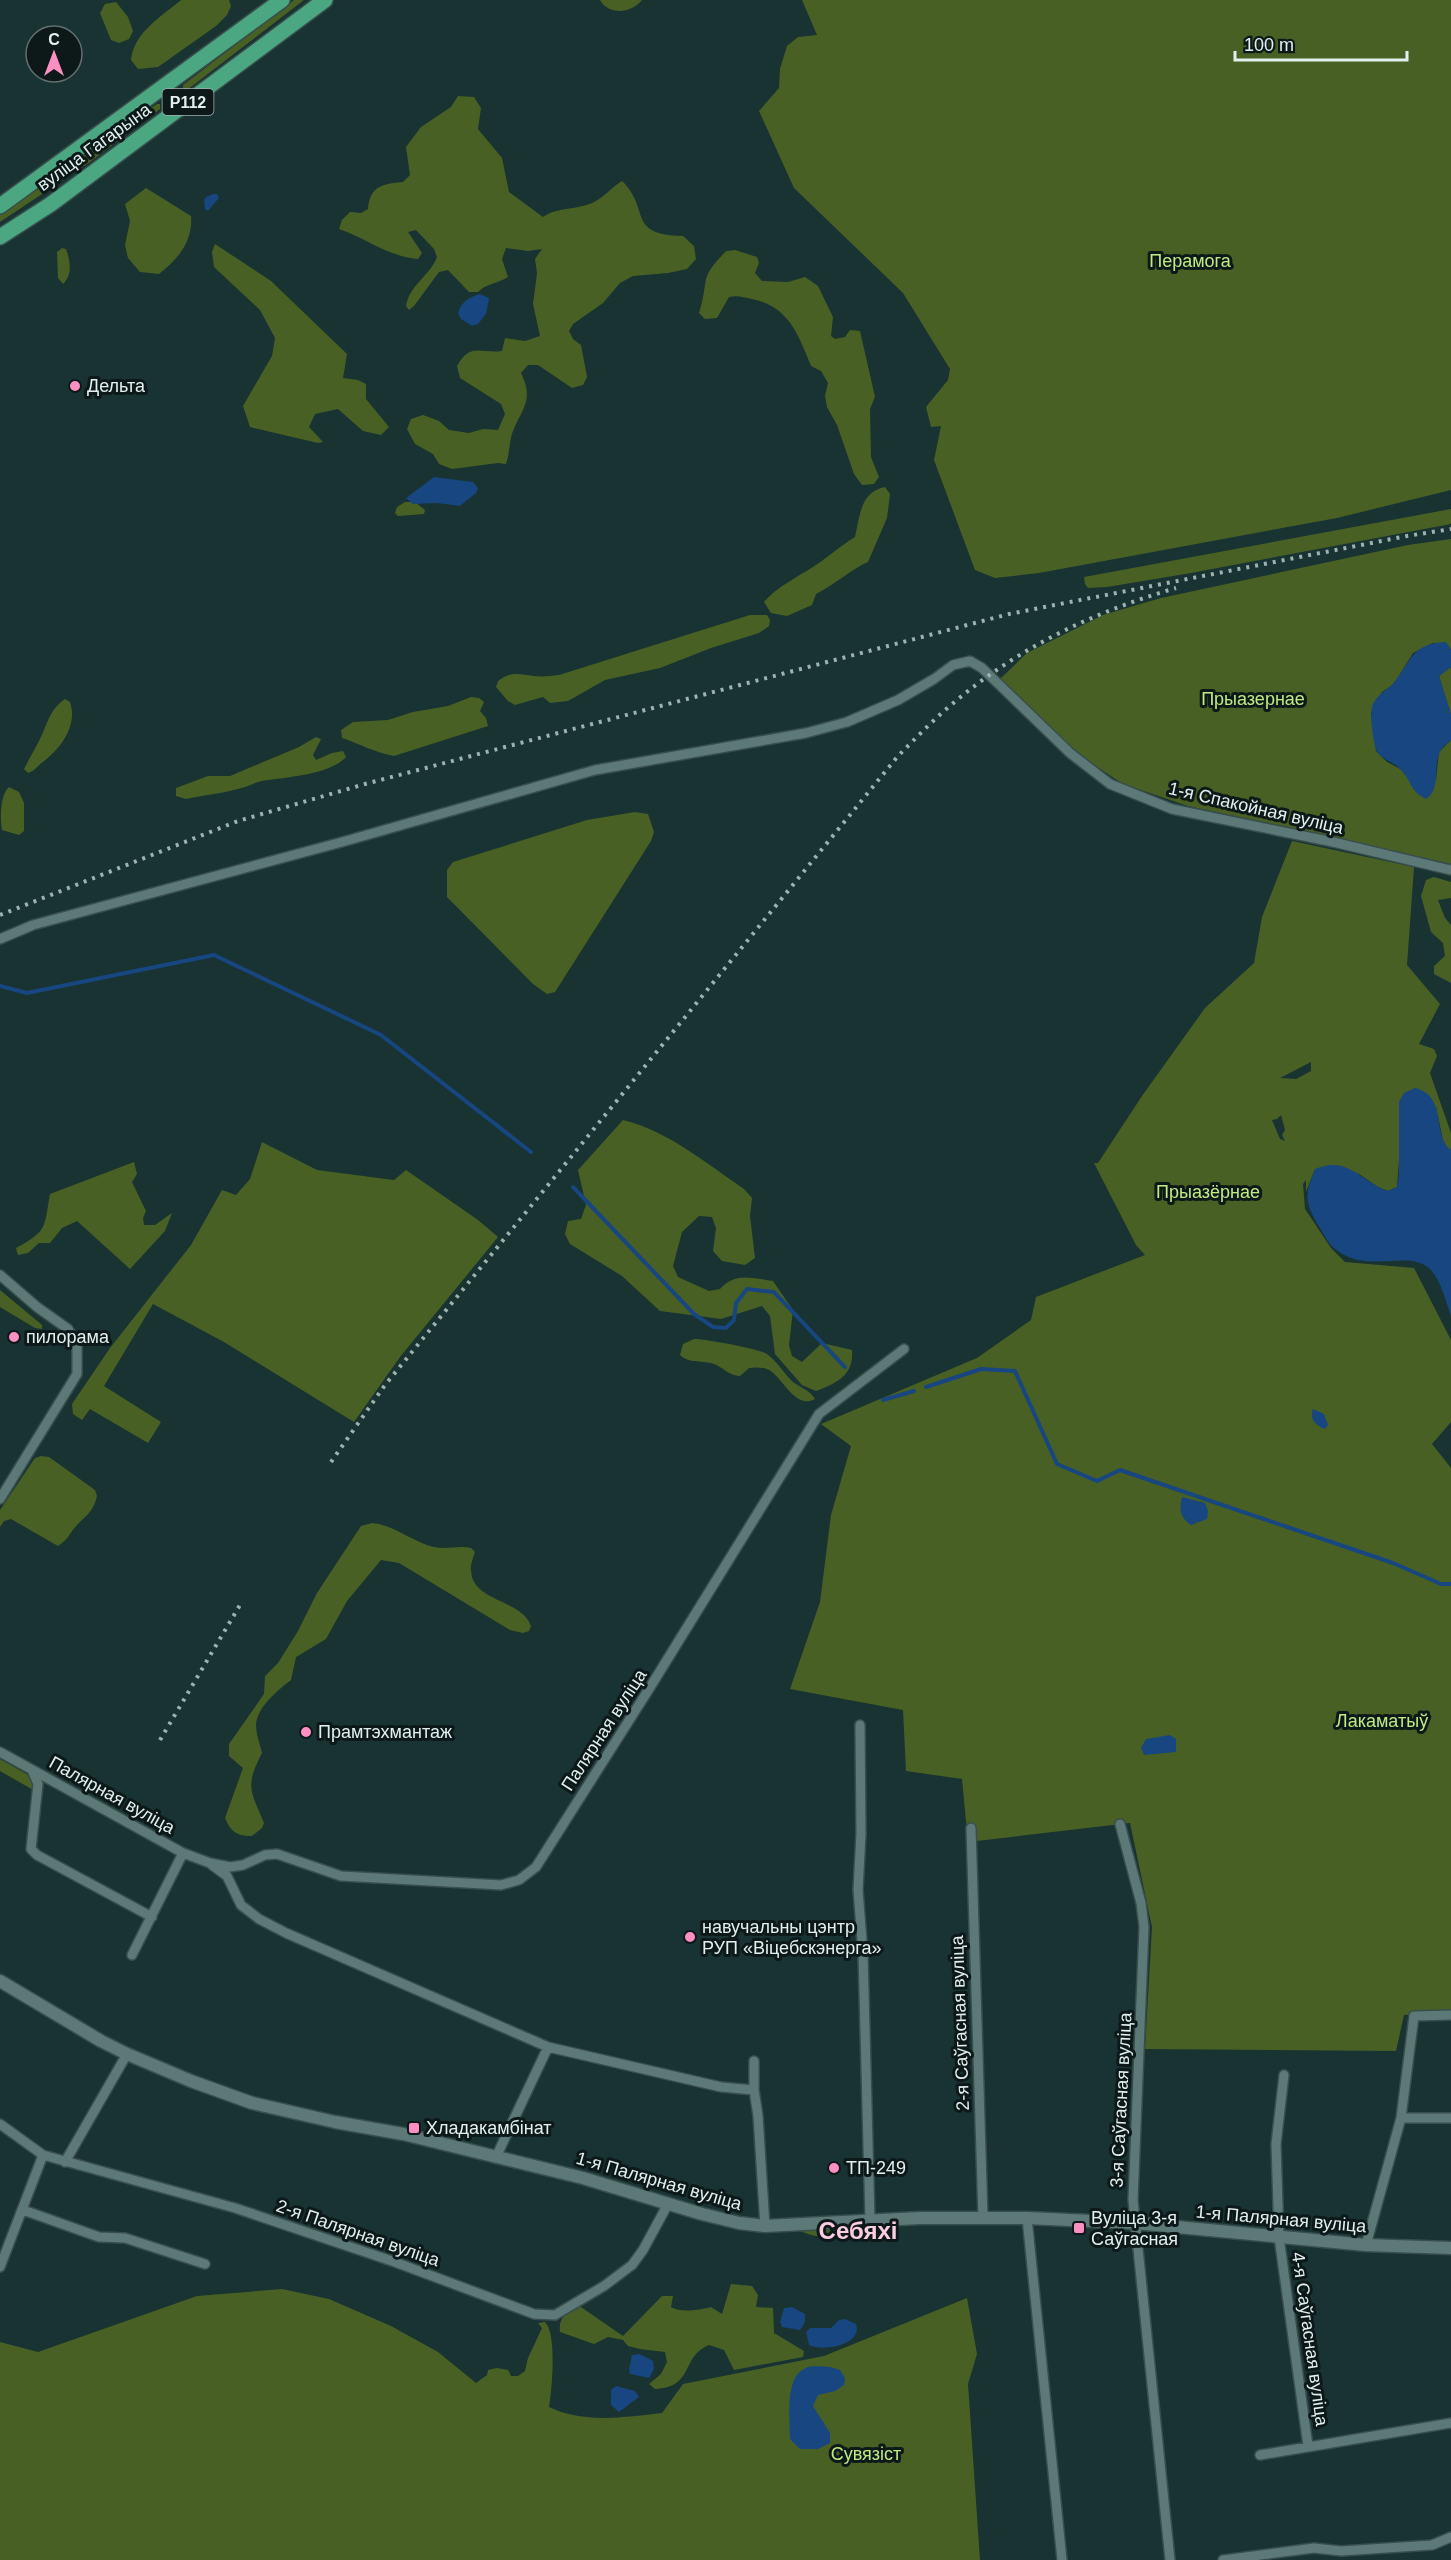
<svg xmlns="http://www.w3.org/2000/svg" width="1451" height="2560" font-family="Arial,sans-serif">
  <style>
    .green { fill: #496024; fill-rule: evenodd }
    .water { fill: #174680 }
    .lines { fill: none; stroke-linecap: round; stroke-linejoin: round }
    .stream { stroke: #174680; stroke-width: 4 }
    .minor-casing { stroke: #374e4d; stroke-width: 12 }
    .tertiary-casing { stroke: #374e4d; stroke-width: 15 }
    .primary-casing { stroke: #374e4d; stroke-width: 18 }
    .minor { stroke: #5d7977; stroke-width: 9 }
    .tertiary { stroke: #5d7977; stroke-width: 12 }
    .primary { stroke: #4ba781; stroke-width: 15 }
    .rail { stroke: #9fb2b1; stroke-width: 4; stroke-dasharray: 3 6; stroke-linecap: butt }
    .poi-dot { fill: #fc8fc2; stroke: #0d1918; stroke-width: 2 }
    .labels { text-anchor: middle; stroke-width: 6; stroke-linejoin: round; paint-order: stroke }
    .shield { fill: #0d1918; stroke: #a1b0ae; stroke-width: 1.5 }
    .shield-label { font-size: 16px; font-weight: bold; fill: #e1f0ef }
    .street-label { font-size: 18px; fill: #e1f0ef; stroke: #0d1918 }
    .park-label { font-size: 18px; fill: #c0ea82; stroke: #0d1918 }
    .poi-label { font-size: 18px; fill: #e1f0ef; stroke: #0d1918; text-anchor: start }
    .district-label { font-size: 24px; font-weight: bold; fill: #fccce0; stroke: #0d1918 }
  </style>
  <rect width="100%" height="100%" fill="#183332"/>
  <path class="green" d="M 181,0 L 229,0 L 231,6 L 227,15 L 216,26 L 158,67 L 138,69 L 131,60 C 134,32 161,17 181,0 Z
    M 294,0 L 304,0 L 187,90 L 183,91 L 183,85 Z
    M 600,0 L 642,0 C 632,13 609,16 600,0 Z
    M 802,0 L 1451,0 L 1451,490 L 1337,518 L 1039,573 L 995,578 L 975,570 L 934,460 L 941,426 L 931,427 L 926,407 L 948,380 L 950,369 L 903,293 L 794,188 L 759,111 L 779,88 L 780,69 L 787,46 L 798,37 L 817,35 Z
    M 116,2 L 128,17 L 133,31 L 129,39 L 119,43 L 111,40 L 100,13 L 105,4 Z
    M 458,96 L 474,97 L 481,108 L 478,129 L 502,158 L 509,192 L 543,217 C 557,207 578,210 594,202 C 604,197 612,187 622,181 C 651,209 626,235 683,236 L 694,246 L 696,259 L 687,269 L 668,273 L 633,276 L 620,283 L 603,303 L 573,324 L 569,331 L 573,339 L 581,345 L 587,377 L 583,385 L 572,388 L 538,365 L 528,365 L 521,373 C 534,400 523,407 513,431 C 509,441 510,453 506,464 L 498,463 L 452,469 L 439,464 L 433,454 L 415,444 L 407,429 L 411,419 L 423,415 L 439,421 L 449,430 L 469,433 L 483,429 L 498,430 L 505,414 L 501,404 L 460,378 L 457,366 C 471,342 480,354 502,351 L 505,338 L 525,341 L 540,336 L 533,304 L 537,273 L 535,259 L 542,249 L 528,251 L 506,248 L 502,259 L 508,277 C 497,284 487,283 478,292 L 469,292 L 448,270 L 439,272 L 414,306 L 409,310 L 406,306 C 409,285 430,276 437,257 L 434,249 L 416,230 L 408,232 L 422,253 L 418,259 C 389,257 366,238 339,229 L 342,220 L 350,212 L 361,213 L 368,209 C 370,186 382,184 403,182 L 410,175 L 406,147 L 421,127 L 451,107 Z
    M 157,104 L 160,104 L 160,109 L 90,162 L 0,222 L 0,213 Z
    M 146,188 L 191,216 C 193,242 178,259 159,274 L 140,272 L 128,258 L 125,245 L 130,221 L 125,204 Z
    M 215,244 L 271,281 L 347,354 L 343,378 L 358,380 L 366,384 L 366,399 L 389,427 L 381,435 L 363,431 L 338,409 L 315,414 L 309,427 L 323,442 L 318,443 L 250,427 L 243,406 L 272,356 L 275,338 L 260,310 L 214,267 L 212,252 Z
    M 62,248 L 66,249 C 70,260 73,275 63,284 L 58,278 L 57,252 Z
    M 735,250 L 757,257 L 759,263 L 755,273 L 762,281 L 788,282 L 805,277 L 818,286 L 833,317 L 831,336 L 835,339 L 845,337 L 850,330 L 860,331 L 875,397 L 870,409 L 871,457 L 879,477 L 874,484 L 862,485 L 854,474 L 837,425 L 827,407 L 825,396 L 828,383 L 821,371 L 811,366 C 798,334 789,307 752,299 C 744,297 737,295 729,297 L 717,318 L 705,319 L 699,313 C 703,301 704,290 706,279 C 709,268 719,259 726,251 Z
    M 885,487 L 890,494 L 887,518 L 868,562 C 848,571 836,584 816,594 L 812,605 L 787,616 L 771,613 L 764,602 C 778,586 796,578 813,567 C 827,558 840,546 855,537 C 860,516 860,492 885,487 Z
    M 405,502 L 415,502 L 425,510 L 424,514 L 398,516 L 395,513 L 397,507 Z
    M 1451,509 L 1451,524 L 1191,573 L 1107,587 L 1088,588 L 1085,584 L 1084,577 Z
    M 1451,539 L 1451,650 L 1446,643 L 1433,643 L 1413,653 L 1394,684 L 1382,692 L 1371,713 L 1376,751 L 1387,762 L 1402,770 L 1405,775 L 1436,780 L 1439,752 L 1451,740 L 1451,864 L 1188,806 L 1123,784 L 1076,753 L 1000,679 L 1027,653 L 1103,615 L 1161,598 L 1408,545 Z
    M 750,615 L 767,615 L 770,620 L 769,626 L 759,633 L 711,648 L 660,668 L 605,680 L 568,701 L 550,703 L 543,697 L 515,705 L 508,701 L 496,687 L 498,681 C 511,671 518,674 534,676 C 542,677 551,676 559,675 Z
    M 1451,667 L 1451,715 L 1439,676 Z
    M 471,697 L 479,698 L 484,702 L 480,711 L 486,718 L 488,726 L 394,756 C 376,753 360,744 342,738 L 341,730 L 353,722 L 388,720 L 413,712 L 448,706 Z
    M 65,699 L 70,702 C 78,726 61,748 43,762 C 37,766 35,771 28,773 L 24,769 C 29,759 35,749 40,739 C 48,723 49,710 65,699 Z
    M 316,737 L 321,739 L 313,755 L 316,760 L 332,753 L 343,751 L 346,757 C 329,775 286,777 262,781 C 256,782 251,785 245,787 C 226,793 205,795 186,799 L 176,796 L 176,788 L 208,776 L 230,776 L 299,747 Z
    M 9,787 L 19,792 L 24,803 L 24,831 L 19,835 L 2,830 C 0,818 0,795 9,787 Z
    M 635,812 L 648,814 L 654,832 L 651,841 L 555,992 L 547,994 L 533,984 L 447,897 L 447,870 L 453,862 L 587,820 Z
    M 1292,841 L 1414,867 L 1407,965 L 1440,1004 L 1419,1044 L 1434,1049 L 1437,1056 L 1430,1073 L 1451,1133 L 1451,1150 L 1444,1145 L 1436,1107 L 1400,1146 L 1397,1187 L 1388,1191 L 1378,1187 L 1359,1174 L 1315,1169 L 1306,1192 L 1306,1180 L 1303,1184 L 1305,1209 L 1331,1248 L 1345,1262 L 1414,1268 L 1451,1340 L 1451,1422 L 1432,1444 L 1451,1468 L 1451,2013 L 1404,2015 L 1396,2051 L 1145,2049 L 1152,1927 L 1130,1823 L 968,1842 L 962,1779 L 906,1771 L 903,1710 L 790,1689 L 820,1602 L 831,1515 L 851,1446 L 821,1424 L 977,1358 L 1031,1320 L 1036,1297 L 1145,1255 L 1136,1245 L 1094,1163 L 1098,1163 L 1142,1096 L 1205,1008 L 1254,963 L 1262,917 ZM 1311,1062 L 1311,1071 L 1296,1079 L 1280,1078 ZM 1281,1115 L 1285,1130 L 1282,1135 L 1285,1141 L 1280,1139 L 1272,1120 L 1277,1119 Z
    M 1434,877 L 1451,882 L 1451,898 L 1438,900 L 1445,918 L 1451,925 L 1451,983 L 1434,974 L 1434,966 L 1445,956 L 1443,943 L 1431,932 L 1421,896 L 1426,880 Z
    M 623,1120 C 668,1131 706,1163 744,1189 L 752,1198 L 750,1216 L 755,1258 L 745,1265 L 722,1261 L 713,1251 L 716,1228 L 712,1217 L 699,1216 L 682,1232 L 673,1266 L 678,1277 L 709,1291 L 720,1289 C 735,1272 752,1278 773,1281 L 793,1310 L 789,1345 L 792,1356 L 802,1362 L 822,1343 L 852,1350 C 854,1375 837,1383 816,1391 L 802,1385 L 775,1354 L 770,1316 L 762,1306 L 721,1319 L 660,1311 L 622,1276 L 570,1244 L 565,1234 L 568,1221 L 581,1219 L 586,1205 L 578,1170 Z
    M 262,1142 L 317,1170 L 394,1180 L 406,1170 L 478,1220 L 498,1237 L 400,1357 L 354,1422 L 224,1342 L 153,1304 L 104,1386 L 161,1422 L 148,1443 L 90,1409 L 82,1420 L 73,1414 L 72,1404 L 110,1348 L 191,1245 L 222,1190 L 236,1195 L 250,1179 Z
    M 134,1162 L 137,1174 L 132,1182 L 146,1211 L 143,1218 L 144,1225 L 155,1225 L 172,1213 L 165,1231 L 130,1269 L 77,1221 L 62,1228 L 50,1243 L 39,1243 L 28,1253 L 18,1255 L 16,1248 C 48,1231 44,1227 50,1194 Z
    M 0,1290 L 42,1325 L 42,1329 L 35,1328 L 0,1307 Z
    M 694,1339 C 705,1339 760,1349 767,1354 C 778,1362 784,1374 793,1382 C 801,1388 810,1390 815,1399 C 796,1409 785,1382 772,1372 C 766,1367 757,1367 749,1368 L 740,1376 C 729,1376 723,1367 714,1364 C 703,1360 689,1364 680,1355 L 683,1344 Z
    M 41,1456 L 49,1457 L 95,1490 L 97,1496 C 94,1510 87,1515 78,1524 C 69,1533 70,1538 58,1546 L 11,1519 L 4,1521 L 0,1527 L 0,1510 L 35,1458 Z
    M 372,1523 C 395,1525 412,1542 434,1547 C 447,1550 459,1545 471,1548 L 475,1552 C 473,1558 470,1565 471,1571 C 473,1602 521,1599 531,1626 L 529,1631 L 523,1633 L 510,1630 L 399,1563 L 381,1560 L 347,1601 L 326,1639 L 296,1657 L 291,1680 C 278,1690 257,1707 256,1725 C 256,1734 260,1744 262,1753 C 245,1786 250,1790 264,1823 L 262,1828 L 252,1836 C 237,1836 231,1832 225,1818 L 243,1768 L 229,1756 L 229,1744 L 264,1694 L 265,1676 L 278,1663 L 298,1631 L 317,1593 L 361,1526 Z
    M 0,1759 L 30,1776 L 34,1780 L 35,1791 L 0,1771 Z
    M 878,2225 L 877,2232 C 853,2241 815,2241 792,2227 Z
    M 731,2284 L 752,2286 L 758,2295 L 756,2307 L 773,2308 L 774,2333 L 804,2351 L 803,2357 L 734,2370 L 724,2350 L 709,2345 C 680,2357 695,2387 655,2389 L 649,2384 L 661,2374 L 667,2362 L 665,2352 L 640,2349 L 628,2346 L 623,2340 L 608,2337 L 594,2344 L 560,2332 C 558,2317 567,2313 578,2305 L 623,2336 L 662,2296 L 673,2296 L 671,2307 C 680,2313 700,2310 711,2307 L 722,2314 Z
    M 282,2289 L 329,2299 L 391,2326 L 438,2352 L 476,2383 L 487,2375 L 488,2370 L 497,2368 L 508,2370 L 511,2376 L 518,2376 L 525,2371 L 528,2358 L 542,2328 L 538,2323 L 545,2322 C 557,2333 552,2390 549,2407 C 584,2424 625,2417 662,2413 L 683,2384 L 824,2356 L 967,2298 L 977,2354 L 968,2384 L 980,2560 L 0,2560 L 0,2342 L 38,2352 L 197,2296 Z"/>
  <path class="water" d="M 213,194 L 217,194 L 219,198 L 208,211 L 205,209 L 204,200 L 206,197 Z
    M 480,294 L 489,298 L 486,314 L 478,324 L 472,326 L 461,319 L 458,313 C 461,302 469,297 480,294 Z
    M 434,477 L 473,482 L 478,488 L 476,493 L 460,506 L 437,503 L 413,504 L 406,498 Z
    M 1446,642 L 1451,650 L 1451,667 L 1439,676 L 1451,715 L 1451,740 C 1448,743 1443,746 1441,750 C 1432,764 1442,789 1426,799 C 1409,791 1412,780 1400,769 C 1394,762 1385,761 1378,753 C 1373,746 1369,712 1373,704 C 1378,693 1389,690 1395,681 C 1413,658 1412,644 1446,642 Z
    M 1415,1088 C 1448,1096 1431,1134 1451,1150 L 1451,1316 C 1446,1302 1441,1280 1430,1269 C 1408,1248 1367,1276 1334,1248 C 1327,1243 1323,1232 1318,1225 C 1304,1201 1305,1195 1315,1169 C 1349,1155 1359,1181 1388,1191 L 1397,1187 L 1399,1173 L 1399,1102 L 1404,1093 Z
    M 1313,1409 L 1324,1414 L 1328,1425 L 1325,1429 C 1316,1426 1309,1419 1313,1409 Z
    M 1182,1497 L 1205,1503 L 1208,1511 L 1207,1519 L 1191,1525 C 1180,1517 1179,1510 1182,1497 Z
    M 1170,1735 L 1176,1739 L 1176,1752 L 1144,1755 L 1141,1748 L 1146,1739 Z
    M 792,2307 L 805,2314 L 805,2322 L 800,2330 L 782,2327 L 780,2322 L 784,2308 Z
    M 845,2319 L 856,2324 C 863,2345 823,2352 809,2345 L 806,2332 L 810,2328 L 831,2328 L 839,2320 Z
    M 640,2354 L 653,2361 L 654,2369 L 649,2378 L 630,2374 L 629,2369 L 632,2355 Z
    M 830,2367 L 840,2370 L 845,2378 L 844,2385 L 835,2391 L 818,2395 L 813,2406 L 830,2433 L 830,2443 L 818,2449 L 800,2449 L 790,2439 C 790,2421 784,2376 806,2368 C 812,2365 823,2367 830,2367 Z
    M 616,2386 L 635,2391 L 639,2397 L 619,2412 L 611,2405 L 611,2390 Z"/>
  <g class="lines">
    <path class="stream" d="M 0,986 L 27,993 L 214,955 L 381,1035 L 531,1152
      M 573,1187 L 694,1314 L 713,1327 L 726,1328 L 734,1320 L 736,1303 L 747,1289 L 774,1292 L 845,1367
      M 926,1387 L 981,1369 L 1015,1371 L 1057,1464 L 1097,1481 L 1120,1470 L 1393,1563 L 1441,1584 L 1451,1584
      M 883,1400 L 914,1391"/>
    <g class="minor-casing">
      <path id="minor" d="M 0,939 L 33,925 L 342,842 L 595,770 L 806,733 L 847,722 L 898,700 L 934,679 L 953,665 L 970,661 L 982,668 L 1070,753 L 1110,784 L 1172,809 L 1333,842 L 1451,870
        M 0,1275 L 37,1307 L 68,1329 L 77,1345 L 77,1374 L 0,1499
        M 860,1725 L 861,1834 L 858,1890 L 863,1954 L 870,2220
        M 0,1752 L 183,1853 L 210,1863 L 230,1867 L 243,1865 L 265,1855 L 277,1854 L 341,1876 L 501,1885 L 519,1880 L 536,1867 L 649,1689 L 819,1414 L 904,1349
        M 32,1770 L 38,1784 L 31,1849 L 37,1855 L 152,1917
        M 1120,1824 L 1141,1903 L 1144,1927 L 1133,2200 L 1170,2560
        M 971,1828 L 983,2218
        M 212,1865 L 227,1876 L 241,1905 L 259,1919 L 286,1933 L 548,2047 L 721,2087 L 754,2090
        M 132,1955 L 183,1853
        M 754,2061 L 754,2090 L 758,2116 L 765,2226
        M 1284,2075 L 1276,2144 L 1279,2237 L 1308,2446
        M 1401,2118 L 1451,2118
        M 0,2124 L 43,2155 L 235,2208 L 392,2261 L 534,2314 L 555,2315 L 604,2286 L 632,2265 L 643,2250 L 668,2204
        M 496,2157 L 548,2047
        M 65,2162 L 127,2054
        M 23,2210 L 99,2237 L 125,2238 L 205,2264
        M 1027,2218 L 1062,2560
        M 1366,2245 L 1401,2118 L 1414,2016 L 1451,2015
        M 0,2267 L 43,2155
        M 1260,2455 L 1451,2423
        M 1223,2560 L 1314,2548 L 1341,2551 L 1432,2545 L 1451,2537"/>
    </g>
    <g class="tertiary-casing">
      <path id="tertiary" d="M 0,1981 L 101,2041 L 127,2054 L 191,2081 L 252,2103 L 335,2122 L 403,2134 L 583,2178 L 702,2214 L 739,2223 L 765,2226 L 920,2218 L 1027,2218 L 1135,2223 L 1366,2245 L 1451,2248"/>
    </g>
    <g class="primary-casing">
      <path id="primary" d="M 0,206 L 282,0
        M 0,237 L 51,204 L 325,0"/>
    </g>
    <use href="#minor" class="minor"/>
    <use href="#tertiary" class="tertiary"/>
    <use href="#primary" class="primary"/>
    <path class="rail" d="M 0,915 L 238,821 L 365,784 L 1009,614 L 1407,536 L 1451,529
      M 331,1462 L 385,1385 L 898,756 C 915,739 932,721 951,705 C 1019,647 1091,613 1176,588
      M 160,1740 L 240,1605"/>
  </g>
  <g class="poi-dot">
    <circle cx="75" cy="386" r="6"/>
    <circle cx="14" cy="1337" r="6"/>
    <circle cx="306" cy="1732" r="6"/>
    <circle cx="690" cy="1937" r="6"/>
    <rect x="408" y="2122" width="12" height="12" rx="3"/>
    <circle cx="834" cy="2168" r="6"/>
    <rect x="1073" y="2222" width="12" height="12" rx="3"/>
  </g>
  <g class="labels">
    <rect class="shield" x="162.5" y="89" width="51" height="26" rx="4.5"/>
    <g class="shield-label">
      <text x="188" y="108">Р112</text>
    </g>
    <g class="street-label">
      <text transform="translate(94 147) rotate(-36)" y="6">вуліца Гагарына</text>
      <text transform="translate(1256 808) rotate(13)" y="6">1-я Спакойная вуліца</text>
      <text transform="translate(604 1730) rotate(-57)" y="6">Палярная вуліца</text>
      <text transform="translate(112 1795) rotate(29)" y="6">Палярная вуліца</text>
      <text transform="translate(960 2023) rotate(-92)" y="6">2-я Саўгасная вуліца</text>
      <text transform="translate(1121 2100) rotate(-87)" y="6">3-я Саўгасная вуліца</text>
      <text transform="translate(659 2181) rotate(16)" y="6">1-я Палярная вуліца</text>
      <text transform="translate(1281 2219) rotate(5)" y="6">1-я Палярная вуліца</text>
      <text transform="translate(358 2233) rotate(19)" y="6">2-я Палярная вуліца</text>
      <text transform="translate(1310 2339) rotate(82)" y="6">4-я Саўгасная вуліца</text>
    </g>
    <g class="park-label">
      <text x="1190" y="267">Перамога</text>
      <text x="1253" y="705">Прыазернае</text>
      <text x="1208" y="1198">Прыазёрнае</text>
      <text x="1382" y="1727">Лакаматыў</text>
      <text x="866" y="2460">Сувязіст</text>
    </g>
    <g class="poi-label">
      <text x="87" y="392">Дельта</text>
      <text x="26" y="1343">пилорама</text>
      <text x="318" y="1738">Прамтэхмантаж</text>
      <text x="702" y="1933">навучальны цэнтр<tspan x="702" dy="21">РУП «Віцебскэнерга»</tspan></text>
      <text x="426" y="2134">Хладакамбінат</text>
      <text x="846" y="2174">ТП-249</text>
      <text x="1091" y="2224">Вуліца 3-я<tspan x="1091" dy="21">Саўгасная</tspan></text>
    </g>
    <g class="district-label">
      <text x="858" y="2239">Себяхі</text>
    </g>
  </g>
  <g transform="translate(54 54)"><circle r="28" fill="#0d1918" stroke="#626f6e" stroke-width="1.5"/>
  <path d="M0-4.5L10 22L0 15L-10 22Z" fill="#fc8fc2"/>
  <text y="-9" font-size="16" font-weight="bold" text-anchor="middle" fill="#e1f0ef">С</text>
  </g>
  <path d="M1235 51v9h172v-9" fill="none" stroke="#e1f0ef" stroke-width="3"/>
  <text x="1244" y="51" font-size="18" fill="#e1f0ef" stroke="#0d1918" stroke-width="4.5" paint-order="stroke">100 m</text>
</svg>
